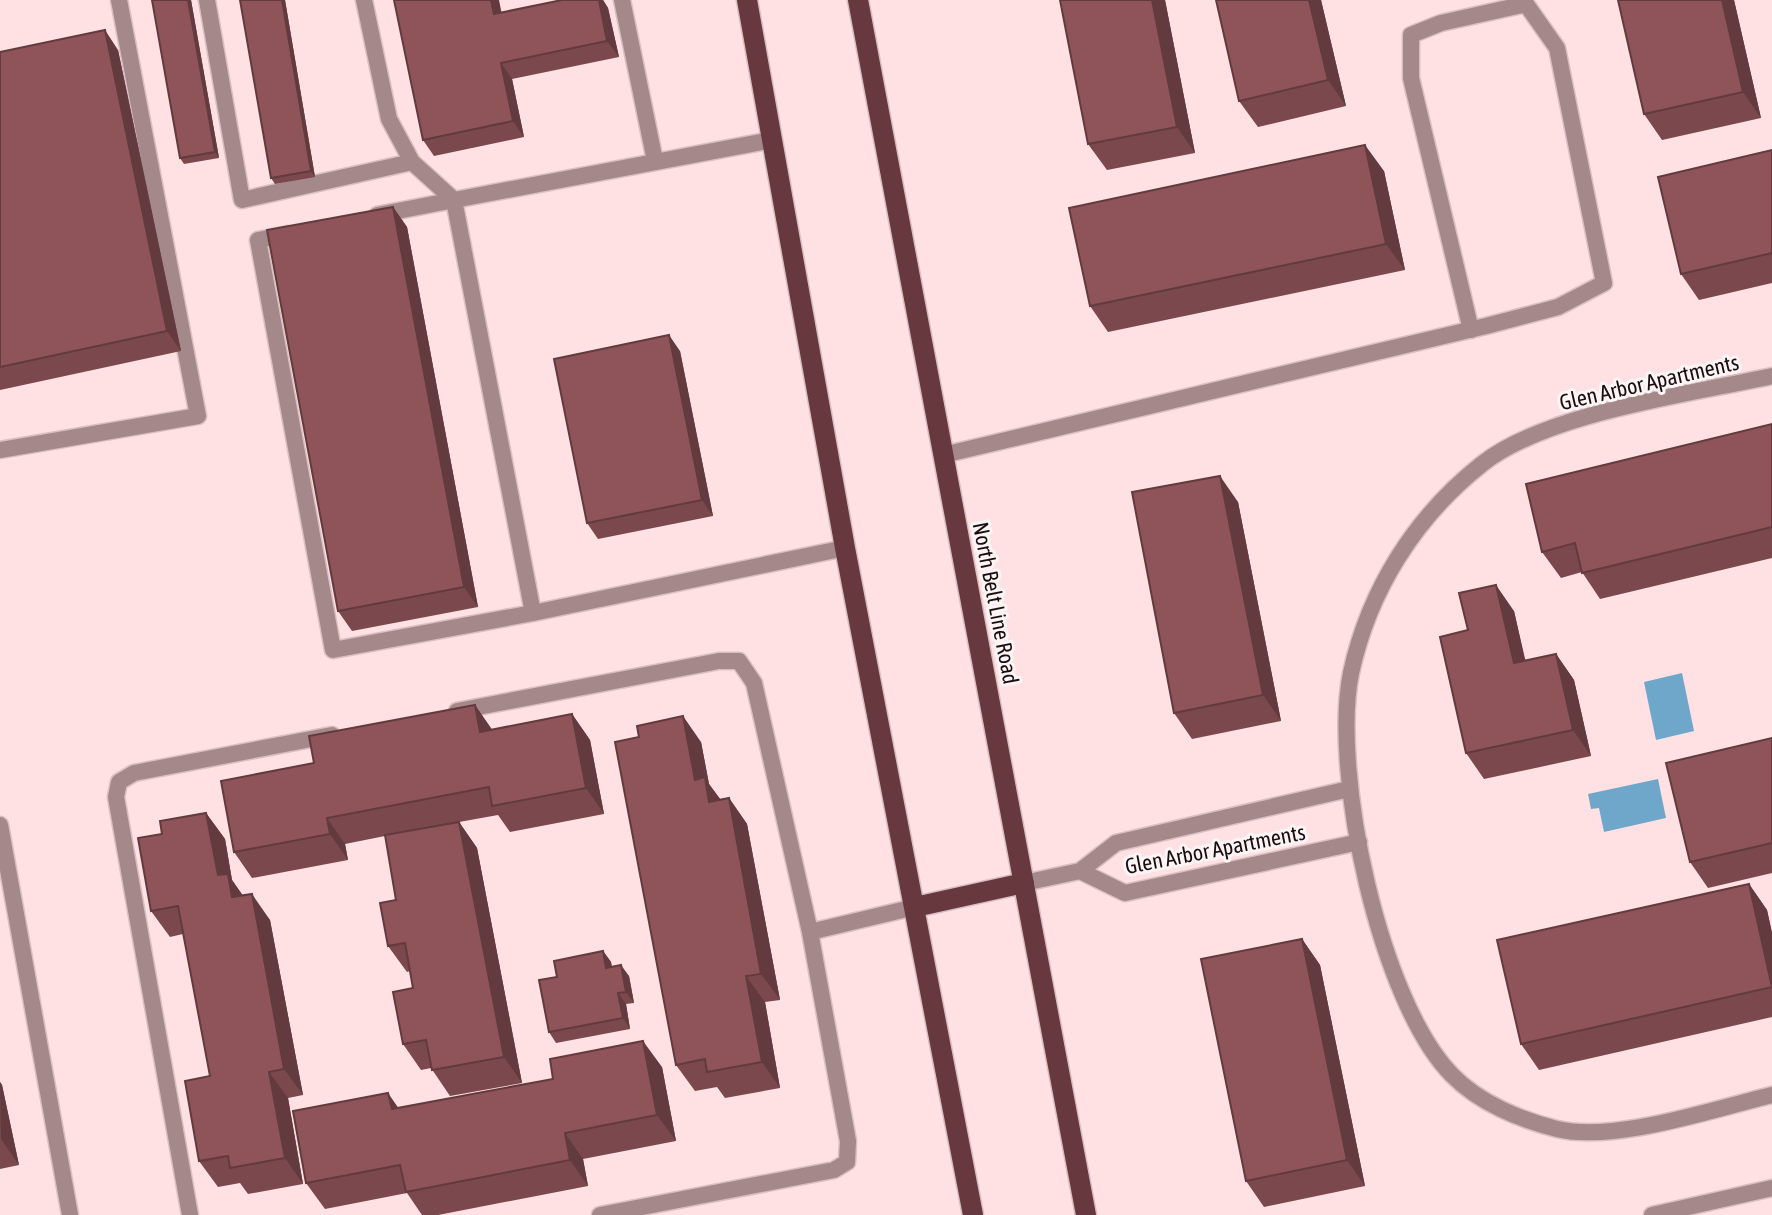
<svg xmlns="http://www.w3.org/2000/svg" width="1772" height="1215" font-family="'Asap Condensed',sans-serif">
  <style>
    .water { fill: #6fa7ca }
    .lines { fill: none; stroke-linecap: round; stroke-linejoin: round }
    .lane-casing { stroke: #dabfc1; stroke-width: 19 }
    .primary-casing { stroke: #dabfc1; stroke-width: 23 }
    .lane { stroke: #a5888a; stroke-width: 16 }
    .primary { stroke: #67383e; stroke-width: 20 }
    .wall { fill: #7a484d }
    .shaded-wall { fill: #633b3f }
    .building { fill: #8e545a; stroke: #633b3f; stroke-width: 2 }
    .labels { text-anchor: middle; stroke-width: 6; stroke-linejoin: round; paint-order: stroke }
    .street-label { font-size: 22px; fill: #1a0e10; stroke: #fcf5f5 }
  </style>
  <rect width="100%" height="100%" fill="#ffe1e3"/>
  <path class="water" d="M 1682,673 L 1694,731 L 1656,740 L 1644,682 Z
    M 1658,779 L 1666,818 L 1604,832 L 1599,808 L 1591,809 L 1588,794 Z"/>
  <g class="lines">
    <g class="lane-casing">
      <path id="lane" d="M 207,0 L 242,200 L 412,162
        M 364,0 L 389,119 L 412,162 L 454,200
        M 622,0 L 655,161
        M 772,140 L 454,200 L 533,613 L 845,548
        M 377,215 L 454,200
        M 288,234 L 258,240 L 333,650 L 533,613
        M 1772,376 C 1690,394 1546,413 1482,464 C 1415,517 1369,590 1351,673 C 1331,772 1380,1002 1452,1075 C 1479,1103 1521,1120 1557,1129 C 1615,1143 1713,1109 1772,1095
        M 0,450 L 198,416 L 119,0
        M 943,455 L 1486,326 L 1558,307 L 1604,283 L 1557,48 L 1526,4 L 1441,23 L 1411,35 L 1411,78 L 1471,330
        M 457,711 L 719,661 L 739,661 L 754,683 L 810,932
        M 0,825 L 70,1215
        M 1080,871 L 1125,893 L 1359,842
        M 1024,883 L 1080,871 L 1116,843 L 1349,789
        M 190,1215 L 116,797 L 119,782 L 134,773 L 332,735
        M 600,1215 L 834,1170 L 847,1162 L 848,1141 L 810,932 L 915,907
        M 1652,1215 L 1772,1188"/>
    </g>
    <g class="primary-casing">
      <path id="primary" d="M 747,0 L 845,548 L 973,1215
        M 858,0 L 1086,1215
        M 915,907 L 1024,883"/>
    </g>
    <use href="#lane" class="lane"/>
    <use href="#primary" class="primary"/>
  </g>
  <path class="wall" d="M 152,0 L 191,0 L 219,158 L 184,164 L 180,158 Z
    M 240,0 L 285,0 L 315,177 L 275,184 L 271,178 Z
    M 562,0 L 603,0 L 608,8 L 619,57 L 512,79 L 524,137 L 434,156 L 423,140 L 502,13 Z
    M 1165,0 L 1195,153 L 1107,170 L 1088,144 Z
    M 1216,0 L 1321,0 L 1346,106 L 1258,127 L 1239,101 Z
    M 1618,0 L 1734,0 L 1761,118 L 1662,140 L 1644,114 Z
    M 118,50 L 181,351 L 0,390 L 0,52 Z
    M 1772,150 L 1772,283 L 1699,300 L 1681,274 Z
    M 1384,171 L 1405,270 L 1108,332 L 1090,306 Z
    M 393,207 L 407,227 L 478,607 L 352,631 L 338,611 Z
    M 680,351 L 713,516 L 598,539 L 587,523 Z
    M 1772,424 L 1772,558 L 1600,599 L 1582,572 L 1561,578 L 1542,552 Z
    M 1238,502 L 1281,721 L 1192,739 L 1174,713 Z
    M 1514,611 L 1525,661 L 1556,654 L 1574,680 L 1591,756 L 1484,779 L 1466,753 L 1468,630 Z
    M 475,705 L 492,730 L 572,714 L 590,740 L 604,814 L 510,832 L 498,815 L 459,822 L 477,848 L 522,1083 L 450,1096 L 431,1068 L 421,1070 L 403,1044 L 413,988 L 410,971 L 407,972 L 388,946 L 396,900 L 385,836 L 345,844 L 348,860 L 252,878 L 234,852 L 314,763 Z
    M 1772,738 L 1772,873 L 1708,888 L 1690,862 Z
    M 701,742 L 709,784 L 720,799 L 729,798 L 747,824 L 780,1000 L 765,1002 L 780,1088 L 725,1098 L 717,1087 L 695,1091 L 676,1065 Z
    M 206,813 L 225,839 L 232,880 L 243,896 L 270,920 L 303,1095 L 288,1098 L 303,1184 L 248,1194 L 240,1183 L 218,1187 L 199,1161 L 210,1076 L 183,934 L 170,937 L 151,911 L 162,834 Z
    M 1749,884 L 1767,910 L 1772,933 L 1772,1017 L 1539,1070 L 1521,1044 Z
    M 1302,939 L 1320,965 L 1365,1186 L 1264,1207 L 1246,1181 Z
    M 603,951 L 611,962 L 612,967 L 629,976 L 634,1003 L 626,1004 L 630,1029 L 556,1043 L 549,1032 L 557,977 Z
    M 662,1067 L 676,1141 L 583,1159 L 588,1186 L 438,1215 L 422,1215 L 407,1193 L 325,1209 L 306,1183 L 399,1108 Z
    M 0,1082 L 2,1085 L 19,1165 L 0,1169 Z"/>
  <path class="shaded-wall" d="M 188,0 L 191,0 L 219,158 L 215,152 Z
    M 282,0 L 285,0 L 315,177 L 311,171 Z
    M 491,0 L 499,0 L 505,30 L 494,14 Z
    M 599,0 L 603,0 L 608,8 L 619,57 L 607,41 Z
    M 1152,0 L 1165,0 L 1195,153 L 1177,127 Z
    M 1309,0 L 1321,0 L 1346,106 L 1328,80 Z
    M 1722,0 L 1734,0 L 1761,118 L 1743,92 Z
    M 105,30 L 118,50 L 181,351 L 167,331 Z
    M 501,63 L 512,79 L 524,137 L 513,121 Z
    M 1365,145 L 1384,171 L 1405,270 L 1386,244 Z
    M 393,207 L 407,227 L 478,607 L 464,587 Z
    M 669,335 L 680,351 L 713,516 L 702,500 Z
    M 1220,476 L 1238,502 L 1281,721 L 1263,695 Z
    M 1496,585 L 1514,611 L 1532,689 L 1514,663 Z
    M 1556,654 L 1574,680 L 1591,756 L 1573,730 Z
    M 475,705 L 493,731 L 480,732 Z
    M 572,714 L 590,740 L 604,814 L 586,788 Z
    M 683,716 L 701,742 L 709,784 L 723,803 L 709,802 L 695,780 Z
    M 729,798 L 747,824 L 780,1000 L 761,974 Z
    M 206,813 L 225,839 L 232,880 L 246,900 L 250,923 L 218,875 Z
    M 327,818 L 345,844 L 348,860 L 330,834 Z
    M 459,822 L 477,848 L 522,1083 L 504,1057 Z
    M 1749,884 L 1767,910 L 1772,933 L 1772,987 Z
    M 252,894 L 270,920 L 303,1095 L 284,1069 Z
    M 1302,939 L 1320,965 L 1365,1186 L 1347,1160 Z
    M 603,951 L 611,962 L 613,979 L 606,968 Z
    M 621,965 L 629,976 L 634,1003 L 626,992 Z
    M 746,976 L 765,1002 L 780,1088 L 762,1062 Z
    M 618,993 L 626,1004 L 630,1029 L 623,1018 Z
    M 643,1041 L 662,1067 L 676,1141 L 657,1115 Z
    M 269,1072 L 288,1098 L 303,1184 L 285,1158 Z
    M 0,1082 L 2,1085 L 19,1165 L 1,1139 Z
    M 388,1093 L 406,1119 L 392,1109 Z
    M 565,1133 L 583,1159 L 588,1186 L 570,1160 Z"/>
  <path class="building" d="M 152,0 L 188,0 L 215,152 L 180,158 Z
    M 240,0 L 282,0 L 311,171 L 271,178 Z
    M 394,0 L 491,0 L 494,14 L 562,0 L 599,0 L 607,41 L 501,63 L 513,121 L 423,140 Z
    M 1060,0 L 1152,0 L 1177,127 L 1088,144 Z
    M 1216,0 L 1309,0 L 1328,80 L 1239,101 Z
    M 1618,0 L 1722,0 L 1743,92 L 1644,114 Z
    M 105,30 L 167,331 L 0,367 L 0,52 Z
    M 1365,145 L 1386,244 L 1090,306 L 1069,208 Z
    M 1772,150 L 1772,253 L 1681,274 L 1658,177 Z
    M 393,207 L 464,587 L 338,611 L 267,230 Z
    M 669,335 L 702,500 L 587,523 L 554,359 Z
    M 1772,424 L 1772,527 L 1582,573 L 1575,543 L 1542,552 L 1526,484 Z
    M 1220,476 L 1263,695 L 1174,713 L 1132,492 Z
    M 1496,585 L 1514,663 L 1556,654 L 1573,730 L 1466,753 L 1440,637 L 1468,630 L 1459,593 Z
    M 475,705 L 480,732 L 572,714 L 586,788 L 492,806 L 489,787 L 327,818 L 330,834 L 234,852 L 221,781 L 314,763 L 309,736 Z
    M 683,716 L 695,780 L 705,777 L 709,802 L 729,798 L 761,974 L 746,976 L 762,1062 L 707,1072 L 705,1059 L 676,1065 L 615,742 L 639,737 L 637,726 Z
    M 1772,738 L 1772,843 L 1690,862 L 1666,763 Z
    M 206,813 L 218,875 L 228,874 L 232,897 L 252,894 L 284,1069 L 269,1072 L 285,1158 L 230,1168 L 228,1156 L 199,1161 L 185,1081 L 210,1076 L 178,906 L 151,911 L 138,838 L 162,834 L 160,821 Z
    M 459,822 L 504,1057 L 432,1070 L 426,1040 L 403,1044 L 393,992 L 413,988 L 405,943 L 388,946 L 380,903 L 396,900 L 385,835 Z
    M 1749,884 L 1772,987 L 1521,1044 L 1497,940 Z
    M 1302,939 L 1347,1160 L 1246,1181 L 1201,959 Z
    M 603,951 L 606,968 L 621,965 L 626,992 L 618,993 L 623,1018 L 549,1032 L 539,980 L 557,977 L 554,961 Z
    M 643,1041 L 657,1115 L 565,1133 L 570,1160 L 406,1192 L 400,1165 L 306,1183 L 293,1111 L 388,1093 L 392,1109 L 553,1079 L 550,1059 Z"/>
  <g class="labels">
    <g class="street-label">
      <text transform="translate(1649 382) rotate(-13)" y="8">Glen Arbor Apartments</text>
      <text transform="translate(996 603) rotate(79)" y="8">North Belt Line Road</text>
      <text transform="translate(1215 849) rotate(-11)" y="8">Glen Arbor Apartments</text>
    </g>
  </g>
</svg>
